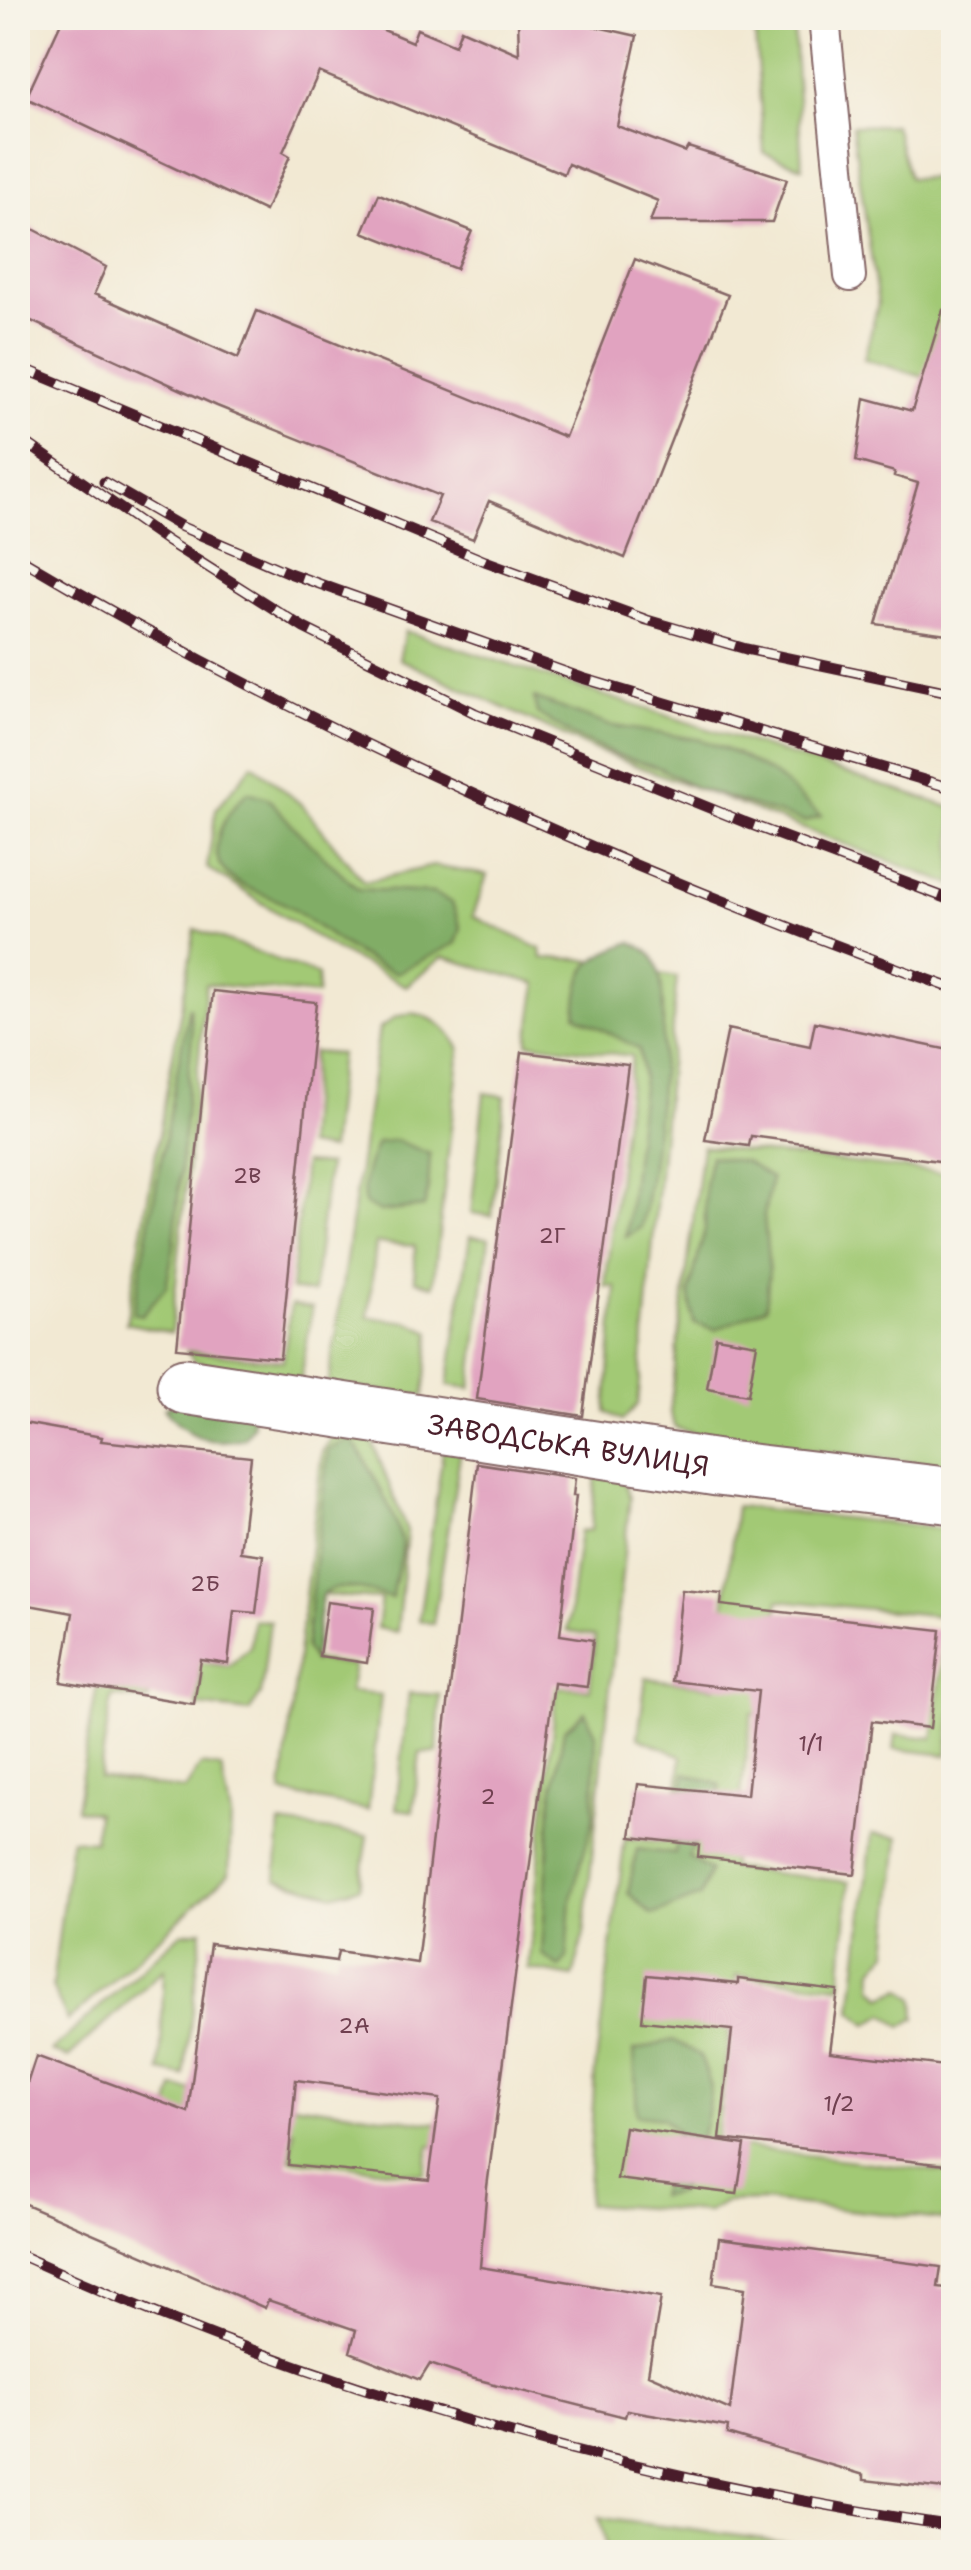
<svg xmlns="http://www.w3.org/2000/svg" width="971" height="2570" font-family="'Shantell Sans',sans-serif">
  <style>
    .green { fill: #a2c974; stroke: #767450; stroke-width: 2.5 }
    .forest { fill: #81ad66; stroke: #666648; stroke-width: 2.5 }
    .building { fill: #e1a3c0; fill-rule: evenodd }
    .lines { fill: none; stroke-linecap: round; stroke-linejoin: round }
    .service-casing { stroke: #856666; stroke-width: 34 }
    .minor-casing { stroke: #856666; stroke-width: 59 }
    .service { stroke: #fff; stroke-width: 30 }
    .minor { stroke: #fff; stroke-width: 55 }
    .rail-casing { stroke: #4a1f2b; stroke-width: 11 }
    .rail { stroke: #f7f3e8; stroke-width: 8; stroke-dasharray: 22; stroke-linecap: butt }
    .labels { text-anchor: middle; stroke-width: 10; stroke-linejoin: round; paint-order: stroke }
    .number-label { font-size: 22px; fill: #704050 }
    .street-label { font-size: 28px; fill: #4a1f2b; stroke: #f7f3e8 }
  </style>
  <rect width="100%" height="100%" fill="#f7f3e8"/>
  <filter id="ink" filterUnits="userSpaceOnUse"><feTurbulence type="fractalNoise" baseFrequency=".01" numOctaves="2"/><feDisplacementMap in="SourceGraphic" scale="20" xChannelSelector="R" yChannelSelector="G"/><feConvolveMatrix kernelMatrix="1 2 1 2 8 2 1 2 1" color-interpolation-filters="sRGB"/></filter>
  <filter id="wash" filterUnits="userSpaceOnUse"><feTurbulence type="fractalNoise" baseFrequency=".0048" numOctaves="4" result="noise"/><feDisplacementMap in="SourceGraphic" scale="40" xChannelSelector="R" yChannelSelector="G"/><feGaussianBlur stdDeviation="2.25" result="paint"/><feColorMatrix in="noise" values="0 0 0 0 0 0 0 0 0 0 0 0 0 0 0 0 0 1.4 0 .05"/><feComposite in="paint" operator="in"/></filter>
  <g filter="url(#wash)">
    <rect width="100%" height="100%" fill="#f2e9d3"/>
    <path class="green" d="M 794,29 L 802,167 L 764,153 L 755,33 Z
      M 894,125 L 909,178 L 953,178 L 953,386 L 864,359 L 878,304 L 852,126 Z
      M 405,631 L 953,808 L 953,885 L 592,749 L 399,659 Z
      M 253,764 L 303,806 L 364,882 L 433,866 L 487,875 L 473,916 L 541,949 L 542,958 L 580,959 L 677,977 L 638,1404 L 622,1421 L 606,1411 L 616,1287 L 605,1286 L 632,1056 L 528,1043 L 537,984 L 443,957 L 406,986 L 338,951 L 207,868 L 216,809 Z
      M 195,929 L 318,975 L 317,995 L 206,984 L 171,1333 L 126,1323 Z
      M 413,1013 C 438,1019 448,1028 460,1049 L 433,1286 L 415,1280 L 415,1246 L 376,1243 L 368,1317 L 409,1322 L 431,1332 L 424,1396 L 328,1386 L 379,1029 L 396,1017 Z
      M 313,1052 L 340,1054 L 330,1150 L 306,1146 Z
      M 484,1093 L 505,1096 L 492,1216 L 471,1213 Z
      M 702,1146 L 953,1174 L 953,1467 L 711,1438 L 675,1428 L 670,1411 Z
      M 304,1163 L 328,1165 L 313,1293 L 291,1290 Z
      M 470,1236 L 489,1238 L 471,1388 L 448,1385 Z
      M 291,1305 L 312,1308 L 301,1380 L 194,1361 L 187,1351 L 283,1361 Z
      M 347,1428 L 368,1430 L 407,1531 L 397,1632 L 377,1628 L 381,1599 L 322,1595 L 313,1660 L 354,1666 L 349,1692 L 381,1695 L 368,1810 L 282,1793 L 322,1452 L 331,1438 Z
      M 462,1443 L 433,1624 L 419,1620 L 443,1451 Z
      M 597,1465 L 622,1478 L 630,1497 L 584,1934 L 573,1977 L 528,1969 L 557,1687 L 590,1689 L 595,1637 L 567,1631 L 580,1531 L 591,1530 Z
      M 736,1506 L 953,1530 L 953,1617 L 779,1600 L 763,1715 L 752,1713 L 731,1868 L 849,1882 L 841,1986 L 736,1975 L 716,2144 L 953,2173 L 953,2221 L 763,2201 L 725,2202 L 708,2212 L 587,2204 L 595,2071 L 625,1838 L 672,1843 L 682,1756 L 638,1737 L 646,1678 L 715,1687 Z
      M 253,1620 L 270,1621 L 261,1695 L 249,1712 L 197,1706 L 201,1675 L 156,1667 L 149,1700 L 112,1696 L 99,1778 L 185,1790 L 201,1765 L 221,1768 L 231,1816 L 229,1874 L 68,2021 L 52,1987 L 71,1839 L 94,1841 L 97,1813 L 76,1809 L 103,1651 L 229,1666 L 250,1647 Z
      M 945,1636 L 954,1637 L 954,1700 L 947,1755 L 894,1749 L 896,1734 L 933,1738 Z
      M 409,1693 L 440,1695 L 437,1753 L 420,1753 L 413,1811 L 396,1809 Z
      M 280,1824 L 368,1836 L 360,1887 L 334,1895 L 276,1879 Z
      M 872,1834 L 899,1837 L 888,1952 L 874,1969 L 873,1987 L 883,1997 L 902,1989 L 915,1999 L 916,2018 L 902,2027 L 885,2014 L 868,2024 L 852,2011 Z
      M 202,1930 L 184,2076 L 160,2071 L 164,1969 L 68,2058 L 51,2051 L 181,1933 Z
      M 174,2088 L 434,2123 L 469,2114 L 490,2151 L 430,2146 L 424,2174 L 291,2160 L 294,2130 L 168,2110 Z
      M 599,2517 L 615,2520 L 864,2552 L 607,2552 Z"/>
    <path class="forest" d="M 534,698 L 608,725 L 702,740 L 737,754 L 774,775 L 821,816 L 805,822 L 696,788 L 660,768 L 616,755 L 575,737 L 537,713 Z
      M 248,792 L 268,798 L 302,836 L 358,889 L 433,893 L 452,903 L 461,928 L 456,943 L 396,973 C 356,958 325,931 290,907 C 270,894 236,889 222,868 C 206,843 229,808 248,792 Z
      M 632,942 C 637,945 648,950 652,955 C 678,986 651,1183 641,1227 L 626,1237 L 643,1078 L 639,1049 L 576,1015 C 580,966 586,959 632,942 Z
      M 189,1006 L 192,1034 L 174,1246 L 166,1287 L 142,1315 L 133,1313 Z
      M 395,1140 L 430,1154 L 428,1191 L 424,1207 L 380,1212 L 365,1204 C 360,1181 368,1164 377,1143 Z
      M 710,1156 L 746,1162 L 771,1178 L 764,1216 L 769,1270 L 766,1307 L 716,1330 L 694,1323 L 689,1293 L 705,1229 L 705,1186 Z
      M 179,1401 L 250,1409 L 253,1424 L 244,1438 C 208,1447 186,1436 164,1408 Z
      M 351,1438 C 365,1458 405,1529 402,1552 C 400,1568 392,1582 392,1598 C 370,1592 341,1580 322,1595 L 313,1661 L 305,1648 L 328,1450 Z
      M 585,1712 L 596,1734 L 593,1821 L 571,1898 L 567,1958 L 560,1968 L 542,1954 L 551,1804 L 564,1730 Z
      M 685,1773 L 721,1785 L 719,1815 L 703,1828 L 688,1857 L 710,1871 L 700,1896 L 652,1915 L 628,1893 L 637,1849 L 675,1854 Z
      M 673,2040 L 700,2055 L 711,2087 L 705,2125 L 679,2193 L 659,2196 L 677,2132 L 663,2118 L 637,2115 L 634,2051 Z"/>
    <g id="blocks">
      <path class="building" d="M 63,18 L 355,18 L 412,42 L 417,29 L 455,45 L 461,29 L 519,54 L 518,18 L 558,18 L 637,36 L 617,126 L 685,152 L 688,147 L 787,179 L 772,222 L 650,222 L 658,201 L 568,164 L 564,174 L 319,72 L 283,152 L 290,156 L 265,211 L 26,98 Z
        M 379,194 L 472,231 L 456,269 L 363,232 Z
        M 18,221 L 106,267 L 94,294 L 238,358 L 257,311 L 565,437 L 635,259 L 728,295 L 625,558 L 489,501 L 473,539 L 429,522 L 440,496 L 217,406 L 18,315 Z
        M 943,310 L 954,312 L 954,635 L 876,624 L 918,483 L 894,476 L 895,472 L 856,461 L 865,398 L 912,411 Z
        M 213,991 L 316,1002 L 280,1358 L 177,1348 Z
        M 815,1022 L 954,1051 L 954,1163 L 751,1136 L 749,1146 L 705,1140 L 728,1029 L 810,1046 Z
        M 522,1052 L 628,1065 L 583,1416 L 477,1399 Z
        M 716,1337 L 757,1344 L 748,1395 L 707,1388 Z
        M 18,1422 L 102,1437 L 101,1441 L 251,1457 L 240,1552 L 263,1555 L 256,1613 L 234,1611 L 228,1664 L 201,1660 L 194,1704 L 61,1682 L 73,1613 L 18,1603 Z
        M 477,1463 L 575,1478 L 573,1496 L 576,1496 L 560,1635 L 593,1640 L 587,1687 L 554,1683 L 487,2187 L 480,2267 L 661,2297 L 648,2374 L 730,2410 L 745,2288 L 713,2283 L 719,2238 L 941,2267 L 938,2287 L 954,2289 L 954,2490 L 864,2480 L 864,2475 L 727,2434 L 728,2427 L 627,2410 L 625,2417 L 471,2378 L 430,2364 L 420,2380 L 350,2352 L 356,2330 L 268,2300 L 265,2308 L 18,2201 L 18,2111 L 36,2056 L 188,2112 L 210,1944 L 336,1961 L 338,1951 L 417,1963 ZM 296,2080 L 440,2099 L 429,2180 L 288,2165 Z
        M 682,1589 L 722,1593 L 721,1605 L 941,1630 L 930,1728 L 872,1721 L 855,1874 L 698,1857 L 699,1845 L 631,1837 L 638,1784 L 747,1795 L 758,1691 L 672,1681 Z
        M 327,1602 L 374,1608 L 367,1663 L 319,1656 Z
        M 647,1975 L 738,1984 L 738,1979 L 838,1991 L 830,2052 L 954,2067 L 954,2166 L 720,2139 L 732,2030 L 642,2021 Z
        M 625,2127 L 745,2145 L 737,2194 L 617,2179 Z"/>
    </g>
  </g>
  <g filter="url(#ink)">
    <use href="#blocks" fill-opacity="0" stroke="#856666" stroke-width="2.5"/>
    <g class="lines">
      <g class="service-casing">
        <path id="service" d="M 824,18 L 850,276"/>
      </g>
      <g class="minor-casing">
        <g id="minor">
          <path id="s1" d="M 185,1386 L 718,1468 L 954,1496"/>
        </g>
      </g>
      <use href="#service" class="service"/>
      <use href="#minor" class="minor"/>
      <g class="rail-casing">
        <path id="rail" d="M 18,366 L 485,561 L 647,620 L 746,649 L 954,693
          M 18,437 L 167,541 L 304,628 L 475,713 L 744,822 L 954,901
          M 104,482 L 182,527 L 289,573 L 582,678 L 954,789
          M 18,557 C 313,733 631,872 954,989
          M 18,2254 C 313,2389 632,2479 954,2526"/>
      </g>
      <use href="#rail" class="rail"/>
    </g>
  </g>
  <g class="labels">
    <g class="number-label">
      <text x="247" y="1183">2В</text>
      <text x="552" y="1243">2Г</text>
      <text x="205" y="1591">2Б</text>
      <text x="811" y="1751">1/1</text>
      <text x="488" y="1804">2</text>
      <text x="354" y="2033">2А</text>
      <text x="839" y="2111">1/2</text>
    </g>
    <g class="street-label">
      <text dy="10" stroke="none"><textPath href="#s1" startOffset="388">ЗАВОДСЬКА ВУЛИЦЯ</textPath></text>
    </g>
  </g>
  <rect width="971" height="2570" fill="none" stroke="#f7f3e8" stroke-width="60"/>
</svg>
